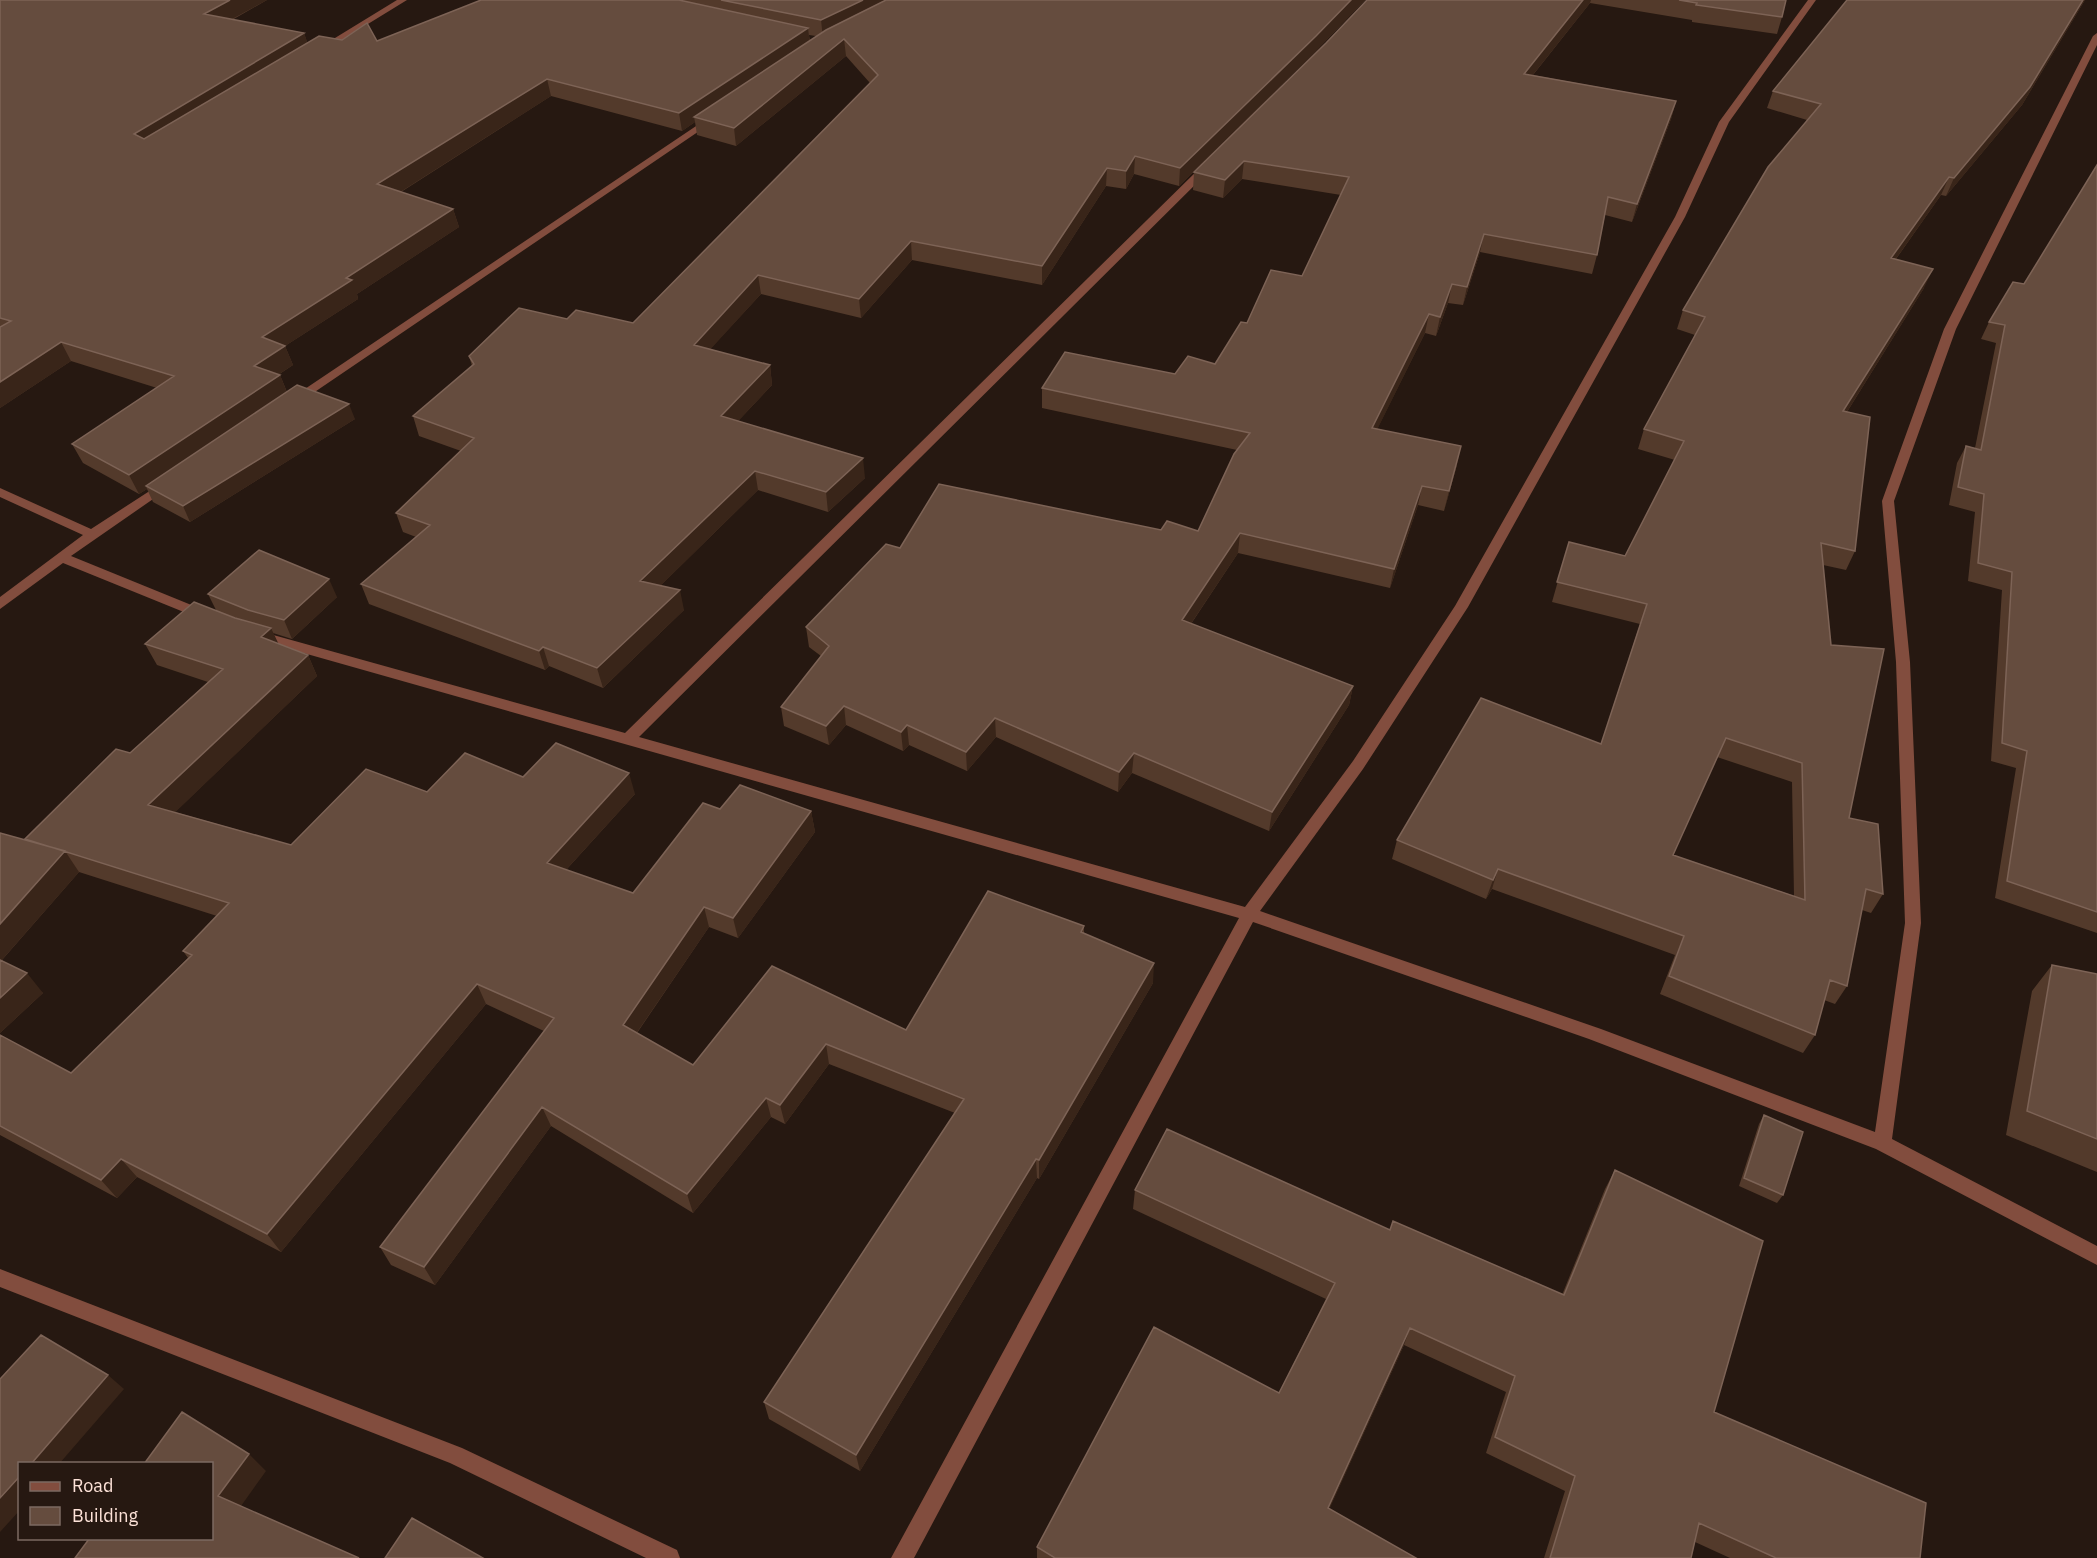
<svg xmlns="http://www.w3.org/2000/svg" width="2097" height="1558" font-family="'IBM Plex Sans',sans-serif">
  <style>
    .lines { fill: none; stroke-linecap: round; stroke-linejoin: round }
    .minor { fill: #824d3e; fill-rule: evenodd }
    .wall { fill: #533a2b; fill-rule: evenodd }
    .shaded-wall { fill: #392519 }
    .building { fill: #654c3e; stroke: #7d6356; stroke-width: 1.5; fill-rule: evenodd }
  </style>
  <rect width="100%" height="100%" fill="#261811"/>
  <g class="lines">
    <path class="minor" d="M 397,0 L 407,0 L 324,51 L 317,49 Z
      M 1808,0 L 1816,0 L 1729,122 L 1685,217 L 1468,607 L 1363,769 L 1260,911 L 1601,1029 L 1875,1132 L 1905,923 L 1896,662 L 1882,501 L 1944,329 L 2093,36 L 2097,33 L 2097,45 L 1956,329 L 1894,501 L 1910,662 L 1921,923 L 1892,1139 L 2097,1246 L 2097,1265 L 1876,1149 L 1589,1039 L 1253,922 L 914,1558 L 891,1558 L 1239,918 L 254,639 L 252,636 L 259,631 L 625,733 L 1204,164 L 1212,164 L 1212,168 L 639,737 L 1245,907 L 1353,761 L 1455,606 L 1675,217 L 1719,122 Z
      M 711,116 L 716,119 L 714,121 L 297,404 L 293,405 L 287,401 Z
      M 165,481 L 169,482 L 171,485 L 169,488 L 71,556 L 211,613 L 213,616 L 211,619 L 201,619 L 63,563 L 0,609 L 0,597 L 83,535 L 0,497 L 0,488 L 91,529 Z
      M 0,1269 L 462,1448 L 677,1550 L 680,1558 L 646,1558 L 450,1463 L 0,1287 Z"/>
  </g>
  <path class="wall" d="M 0,0 L 267,0 L 232,20 L 304,33 L 307,42 L 342,40 L 377,41 L 481,0 L 1365,0 L 1314,53 L 1179,186 L 1134,174 L 1126,189 L 1106,186 L 1042,285 L 912,260 L 861,318 L 761,294 L 710,349 L 770,365 L 772,385 L 738,421 L 865,478 L 828,512 L 758,490 L 660,586 L 684,610 L 603,688 L 549,666 L 545,670 L 369,604 L 361,584 L 416,537 L 403,532 L 396,513 L 461,451 L 419,436 L 413,416 L 472,366 L 469,356 L 567,319 L 633,323 L 870,83 L 846,56 L 736,146 L 697,135 L 695,122 L 682,131 L 551,96 L 401,192 L 453,209 L 459,227 L 357,294 L 358,299 L 285,346 L 293,365 L 278,375 L 280,375 L 287,392 L 355,419 L 190,522 L 153,502 L 147,489 L 139,494 L 83,463 L 72,444 L 157,388 L 71,361 L 0,408 ZM 809,35 L 816,36 L 810,41 Z
    M 1367,0 L 1786,0 L 1782,17 L 1777,34 L 1692,22 L 1692,20 L 1590,3 L 1533,75 L 1676,101 L 1671,119 L 1632,222 L 1605,215 L 1597,255 L 1592,274 L 1480,252 L 1463,305 L 1448,303 L 1436,336 L 1425,333 L 1377,429 L 1457,465 L 1444,511 L 1418,505 L 1390,588 L 1238,553 L 1191,624 L 1353,686 L 1349,705 L 1269,831 L 1132,773 L 1118,792 L 996,737 L 967,771 L 909,745 L 903,751 L 846,725 L 829,745 L 784,726 L 781,707 L 821,656 L 809,647 L 806,627 L 900,548 L 1161,530 L 1198,531 L 1237,450 L 1042,408 L 1042,388 L 1175,374 L 1215,364 L 1247,323 L 1302,276 L 1341,195 L 1242,179 L 1223,198 L 1193,190 L 1194,172 L 1326,43 Z
    M 1847,0 L 2085,0 L 2022,105 L 1946,196 L 1941,195 L 1896,259 L 1924,288 L 1847,412 L 1855,551 L 1846,570 L 1823,565 L 1831,645 L 1849,818 L 1883,894 L 1871,913 L 1862,910 L 1847,986 L 1835,1004 L 1824,1000 L 1815,1035 L 1803,1053 L 1660,994 L 1675,955 L 1492,889 L 1486,899 L 1392,859 L 1397,840 L 1601,744 L 1640,624 L 1552,602 L 1569,542 L 1625,556 L 1675,460 L 1638,449 L 1644,429 L 1695,335 L 1677,329 L 1683,310 L 1807,120 L 1767,108 L 1773,91 ZM 1717,757 L 1792,782 L 1794,896 L 1673,855 Z
    M 2097,165 L 2097,933 L 1995,898 L 2016,768 L 1991,761 L 2002,590 L 1968,581 L 1975,512 L 1949,505 L 1957,463 L 1966,446 L 1975,448 L 1996,343 L 1981,339 L 1989,322 L 2024,284 Z
    M 208,594 L 337,597 L 292,639 L 273,633 L 278,644 L 308,655 L 317,676 L 175,812 L 291,845 L 427,792 L 523,777 L 635,794 L 566,870 L 633,893 L 720,809 L 811,811 L 815,832 L 738,938 L 709,927 L 637,1033 L 693,1065 L 906,1030 L 1084,926 L 1084,933 L 1153,983 L 1039,1179 L 1037,1178 L 860,1471 L 769,1419 L 764,1402 L 955,1113 L 829,1064 L 785,1124 L 771,1117 L 693,1213 L 551,1126 L 435,1285 L 391,1265 L 380,1247 L 544,1031 L 486,1004 L 281,1252 L 137,1177 L 117,1198 L 0,1135 L 0,1035 L 71,1073 L 188,958 L 183,951 L 217,916 L 79,872 L 2,960 L 43,993 L 0,1033 L 0,833 L 27,841 L 25,839 L 130,753 L 208,682 L 157,665 L 145,644 L 216,610 Z
    M 2052,965 L 2097,974 L 2097,1172 L 2006,1135 L 2032,991 Z
    M 1764,1115 L 1783,1195 L 1777,1203 L 1739,1186 L 1759,1124 Z
    M 1615,1170 L 1714,1412 L 1920,1558 L 1730,1558 L 1695,1542 L 1691,1558 L 1544,1558 L 1565,1491 L 1486,1453 L 1506,1392 L 1404,1345 L 1329,1509 L 1416,1558 L 1037,1558 L 1037,1547 L 1279,1393 L 1326,1299 L 1133,1209 L 1135,1190 L 1390,1230 L 1562,1295 L 1605,1189 Z"/>
  <path class="shaded-wall" d="M 230,0 L 267,0 L 210,31 L 204,14 Z
    M 863,0 L 899,0 L 823,38 L 821,20 Z
    M 1351,0 L 1365,0 L 1314,53 L 1179,186 L 1180,168 Z
    M 1583,0 L 1591,0 L 1590,3 L 1520,91 L 1524,74 Z
    M 2083,0 L 2085,0 L 2022,105 L 1946,196 L 1954,178 Z
    M 808,28 L 810,45 L 694,117 L 695,122 L 682,131 L 679,113 Z
    M 304,33 L 310,50 L 142,152 L 134,134 Z
    M 844,39 L 846,56 L 736,146 L 734,128 Z
    M 547,79 L 551,96 L 383,203 L 377,184 Z
    M 1676,101 L 1671,119 L 1632,222 L 1637,204 Z
    M 1135,156 L 1134,174 L 1126,189 L 1126,171 Z
    M 1244,161 L 1242,179 L 1223,198 L 1225,180 Z
    M 1107,168 L 1106,186 L 1042,285 L 1042,266 Z
    M 1949,177 L 1941,195 L 1883,277 L 1891,258 Z
    M 453,209 L 459,227 L 357,294 L 358,299 L 285,346 L 293,365 L 262,385 L 254,366 L 262,337 L 346,278 Z
    M 1484,234 L 1480,252 L 1463,305 L 1467,287 Z
    M 911,241 L 912,260 L 861,318 L 859,299 Z
    M 1933,269 L 1924,288 L 1835,431 L 1843,411 Z
    M 758,275 L 761,294 L 697,364 L 694,345 Z
    M 1452,284 L 1448,303 L 1436,336 L 1440,317 Z
    M 1429,314 L 1425,333 L 1368,448 L 1372,428 Z
    M 61,342 L 71,361 L 0,408 L 0,382 Z
    M 770,365 L 772,385 L 725,435 L 721,416 Z
    M 280,375 L 288,395 L 146,486 L 147,489 L 139,494 L 129,475 Z
    M 349,404 L 355,419 L 190,522 L 183,506 Z
    M 1461,446 L 1457,465 L 1444,511 L 1449,491 Z
    M 863,458 L 865,478 L 828,512 L 826,492 Z
    M 755,471 L 758,490 L 645,601 L 640,581 Z
    M 1422,486 L 1418,505 L 1390,588 L 1394,569 Z
    M 1240,533 L 1238,553 L 1180,640 L 1182,620 Z
    M 329,579 L 337,597 L 292,639 L 284,620 Z
    M 680,590 L 684,610 L 603,688 L 597,668 Z
    M 271,628 L 281,649 L 261,637 Z
    M 543,647 L 549,666 L 545,670 L 539,651 Z
    M 308,655 L 317,676 L 161,826 L 148,805 Z
    M 1353,686 L 1349,705 L 1269,831 L 1272,812 Z
    M 844,706 L 846,725 L 829,745 L 826,726 Z
    M 995,718 L 996,737 L 967,771 L 966,752 Z
    M 907,725 L 909,745 L 903,751 L 901,732 Z
    M 1134,753 L 1132,773 L 1118,792 L 1119,772 Z
    M 629,773 L 635,794 L 554,883 L 547,863 Z
    M 811,811 L 815,832 L 738,938 L 733,918 Z
    M 65,851 L 79,872 L 0,962 L 0,924 Z
    M 1498,869 L 1492,889 L 1486,899 L 1493,880 Z
    M 704,907 L 709,927 L 629,1044 L 623,1025 Z
    M 1154,963 L 1153,983 L 1039,1179 L 1039,1160 Z
    M 27,973 L 43,993 L 0,1033 L 0,998 Z
    M 477,984 L 486,1004 L 281,1252 L 267,1234 Z
    M 826,1044 L 829,1064 L 785,1124 L 780,1105 Z
    M 766,1098 L 771,1117 L 693,1213 L 687,1194 Z
    M 542,1107 L 551,1126 L 435,1285 L 424,1267 Z
    M 121,1159 L 137,1177 L 117,1198 L 101,1180 Z
    M 1036,1159 L 1037,1178 L 860,1471 L 856,1455 Z
    M 1410,1328 L 1404,1345 L 1323,1523 L 1328,1508 Z
    M 108,1375 L 124,1389 L 59,1464 L 31,1464 Z
    M 249,1454 L 266,1471 L 236,1513 L 218,1496 Z
    M 20,1476 L 20,1510 L 0,1532 L 0,1498 Z"/>
  <path class="building" d="M 0,0 L 230,0 L 204,14 L 304,33 L 134,134 L 144,139 L 319,36 L 342,40 L 367,23 L 377,41 L 481,0 L 679,0 L 808,28 L 679,113 L 547,79 L 377,184 L 453,209 L 346,278 L 352,280 L 262,337 L 285,346 L 254,366 L 280,375 L 129,475 L 72,444 L 174,376 L 61,342 L 0,382 L 0,327 L 11,321 L 0,318 Z
    M 721,0 L 863,0 L 821,20 Z
    M 886,0 L 1351,0 L 1316,36 L 1180,168 L 1135,156 L 1126,171 L 1107,168 L 1042,266 L 911,241 L 859,299 L 758,275 L 694,345 L 770,365 L 721,416 L 863,458 L 826,492 L 755,471 L 640,581 L 680,590 L 597,668 L 543,647 L 539,651 L 361,584 L 430,525 L 396,513 L 474,438 L 413,416 L 474,364 L 469,356 L 519,308 L 567,319 L 576,310 L 633,323 L 878,75 L 844,39 L 734,128 L 694,117 L 826,30 Z
    M 1367,0 L 1583,0 L 1524,74 L 1676,101 L 1637,204 L 1608,197 L 1597,255 L 1484,234 L 1467,287 L 1452,284 L 1440,317 L 1429,314 L 1372,428 L 1461,446 L 1449,491 L 1422,486 L 1394,569 L 1240,533 L 1182,620 L 1353,686 L 1272,812 L 1134,753 L 1119,772 L 995,718 L 966,752 L 907,725 L 901,732 L 844,706 L 826,726 L 781,707 L 829,646 L 806,627 L 886,544 L 900,548 L 939,484 L 1161,530 L 1167,521 L 1198,531 L 1234,454 L 1250,433 L 1042,388 L 1065,352 L 1175,374 L 1188,356 L 1215,364 L 1241,322 L 1247,323 L 1271,270 L 1302,276 L 1349,177 L 1244,161 L 1225,180 L 1194,172 L 1326,43 Z
    M 1679,0 L 1786,0 L 1782,17 L 1696,5 L 1697,3 Z
    M 1847,0 L 2083,0 L 2030,87 L 1954,178 L 1949,177 L 1891,258 L 1933,269 L 1843,411 L 1870,417 L 1855,551 L 1821,543 L 1831,645 L 1884,649 L 1849,818 L 1878,824 L 1883,894 L 1866,889 L 1847,986 L 1830,980 L 1815,1035 L 1669,976 L 1684,936 L 1498,869 L 1493,880 L 1397,840 L 1481,698 L 1601,744 L 1647,604 L 1557,582 L 1569,542 L 1625,556 L 1684,441 L 1644,429 L 1705,317 L 1683,310 L 1768,167 L 1821,104 L 1773,91 ZM 1726,738 L 1802,763 L 1805,900 L 1673,855 Z
    M 2097,165 L 2097,912 L 2007,881 L 2027,751 L 2002,743 L 2012,572 L 1978,563 L 1984,494 L 1958,487 L 1966,446 L 1981,450 L 2005,325 L 1989,322 L 2013,282 L 2024,284 Z
    M 297,385 L 349,404 L 183,506 L 146,486 Z
    M 259,550 L 329,579 L 284,620 L 248,610 L 208,594 Z
    M 194,602 L 235,618 L 271,628 L 261,637 L 308,655 L 148,805 L 291,845 L 366,769 L 427,792 L 465,753 L 523,777 L 556,743 L 629,773 L 547,863 L 633,893 L 703,803 L 720,809 L 740,785 L 811,811 L 733,918 L 704,907 L 623,1025 L 693,1065 L 772,966 L 906,1030 L 988,891 L 1084,926 L 1081,932 L 1154,963 L 1039,1160 L 1036,1159 L 856,1455 L 764,1402 L 964,1099 L 826,1044 L 780,1105 L 766,1098 L 687,1194 L 542,1107 L 424,1267 L 380,1247 L 554,1018 L 477,984 L 267,1234 L 121,1159 L 101,1180 L 0,1126 L 0,1035 L 71,1073 L 192,955 L 183,951 L 229,903 L 25,839 L 116,749 L 130,753 L 223,669 L 145,644 Z
    M 0,833 L 65,851 L 0,924 Z
    M 0,960 L 27,973 L 0,998 Z
    M 2052,965 L 2097,974 L 2097,1139 L 2027,1111 Z
    M 1764,1115 L 1803,1132 L 1783,1195 L 1744,1178 Z
    M 1167,1129 L 1390,1230 L 1393,1221 L 1564,1295 L 1615,1170 L 1763,1241 L 1714,1412 L 1926,1503 L 1920,1558 L 1776,1558 L 1699,1523 L 1691,1558 L 1550,1558 L 1575,1476 L 1495,1437 L 1515,1376 L 1410,1328 L 1328,1508 L 1416,1558 L 1055,1558 L 1037,1547 L 1154,1327 L 1279,1393 L 1335,1283 L 1135,1190 Z
    M 41,1335 L 108,1375 L 31,1464 L 20,1464 L 20,1476 L 0,1498 L 0,1379 Z
    M 182,1412 L 249,1454 L 218,1496 L 359,1558 L 75,1558 L 89,1539 L 212,1539 L 212,1464 L 144,1464 Z
    M 412,1518 L 483,1558 L 385,1558 Z"/>
  <rect x="18" y="1462" width="195" height="78" fill="#261811" stroke="#7c6961" stroke-width="1.5"/>
  <rect x="30" y="1482" width="30" height="9" fill="#824d3e" stroke="#7c6961" stroke-width="1.5"/>
  <text x="72" y="1492" font-size="18" fill="#fde2d8">Road</text>
  <rect x="30" y="1507" width="30" height="18" fill="#654c3e" stroke="#7c6961" stroke-width="1.5"/>
  <text x="72" y="1522" font-size="18" fill="#fde2d8">Building</text>
</svg>
